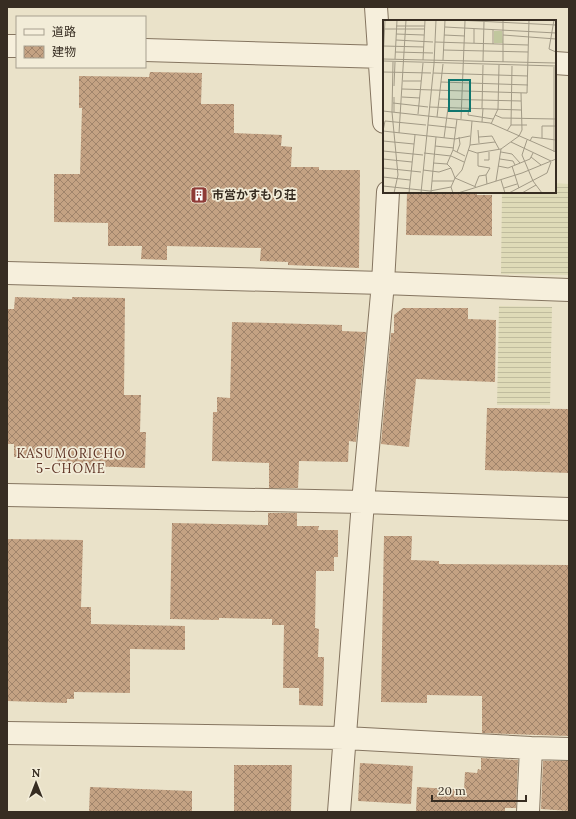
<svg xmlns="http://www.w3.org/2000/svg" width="576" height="819" font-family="Lora,'Noto Sans JP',serif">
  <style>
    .farmland { fill: url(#farmland-rules) }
    .building { fill: url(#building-cross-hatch) }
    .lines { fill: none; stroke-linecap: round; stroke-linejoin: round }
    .minor-casing { stroke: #857560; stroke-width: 24 }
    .minor { stroke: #f6efdc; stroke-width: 22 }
    .labels { text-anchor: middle; stroke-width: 3.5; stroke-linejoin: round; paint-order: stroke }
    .poi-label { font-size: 12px; font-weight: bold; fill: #372d22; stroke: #f2ecd8; text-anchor: start }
    .neighbourhood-label { font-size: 13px; letter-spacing: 1px; fill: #5f3426; stroke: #f2ecd8 }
    .inset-road { fill: none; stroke: #a29a86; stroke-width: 1 }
    .view { fill: #0f766e; fill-opacity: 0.15; stroke: #0f766e; stroke-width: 2 }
    .inset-edge { fill: none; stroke: #372d22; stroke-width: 2 }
  </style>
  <defs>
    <pattern id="farmland-rules" width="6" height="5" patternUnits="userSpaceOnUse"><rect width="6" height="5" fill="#dfdbb8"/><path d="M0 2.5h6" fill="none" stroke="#c0bc9e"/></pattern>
    <pattern id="building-cross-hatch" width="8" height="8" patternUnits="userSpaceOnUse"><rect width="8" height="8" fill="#c4a283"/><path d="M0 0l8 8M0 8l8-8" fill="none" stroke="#a0846b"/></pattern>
  </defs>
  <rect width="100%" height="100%" fill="#eae2c9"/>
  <path class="farmland" d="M 555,183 L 569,184 L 569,275 L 501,274 L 502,192 L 555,192 Z
    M 499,306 L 552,307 L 550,405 L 497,405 Z"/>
  <path class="building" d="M 150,72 L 202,73 L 201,104 L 234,104 L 234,133 L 282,135 L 281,146 L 292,147 L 291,167 L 319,167 L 319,170 L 360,170 L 359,268 L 288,265 L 288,262 L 260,261 L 261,248 L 167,246 L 167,260 L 141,259 L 142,246 L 108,246 L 108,223 L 54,222 L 54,174 L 80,174 L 82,108 L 79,108 L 79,76 L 149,77 Z
    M 407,192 L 477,192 L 477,195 L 492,195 L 492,236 L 406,235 Z
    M 15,297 L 72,299 L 72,297 L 125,298 L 124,395 L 141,395 L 140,432 L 146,432 L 145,468 L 58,465 L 57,458 L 14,457 L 14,444 L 7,444 L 7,309 L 14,309 Z
    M 403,308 L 468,308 L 468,319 L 496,320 L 495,382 L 416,379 L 409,447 L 381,444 L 391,333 L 394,333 L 394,315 Z
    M 232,322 L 342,325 L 342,331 L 366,332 L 356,442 L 349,441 L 348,462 L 299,461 L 298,488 L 269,488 L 269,463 L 212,461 L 213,412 L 217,412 L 217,397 L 230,398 Z
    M 487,408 L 569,409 L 569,473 L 485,470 Z
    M 268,513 L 297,513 L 297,526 L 319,526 L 318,530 L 338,530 L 338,557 L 334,557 L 334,571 L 316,571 L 315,628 L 319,629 L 318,657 L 324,657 L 323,706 L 299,705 L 299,688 L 283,688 L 284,625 L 272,625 L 272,619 L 219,618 L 219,620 L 170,619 L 172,523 L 268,525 Z
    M 384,536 L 412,536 L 411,560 L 439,561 L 439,564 L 569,565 L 569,736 L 482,733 L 482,696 L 427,695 L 427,703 L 381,702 Z
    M 7,539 L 83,540 L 81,607 L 91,607 L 91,624 L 185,626 L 185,650 L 130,649 L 130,693 L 74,692 L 74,699 L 67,699 L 67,703 L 7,701 Z
    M 481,758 L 518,760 L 516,808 L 505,808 L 505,812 L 416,812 L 417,787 L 464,790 L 465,772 L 477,773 L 478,769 L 481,770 Z
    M 543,761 L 569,761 L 569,811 L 541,809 Z
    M 360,763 L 413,766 L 411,804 L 358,801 Z
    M 234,765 L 292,765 L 291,812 L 234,812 Z
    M 90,787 L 192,791 L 192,812 L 89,812 Z"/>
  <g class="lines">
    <g class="minor-casing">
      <path id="minor" d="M 376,7 L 384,122
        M 7,46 L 17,46
        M 145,50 L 384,57
        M 555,63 L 569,64
        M 7,273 L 383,283 L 569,290
        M 7,495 L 363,502 L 569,509
        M 7,733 L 345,738 L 531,748 L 569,749
        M 339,812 L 363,502 L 383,283 L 388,192
        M 528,812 L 531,748"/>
    </g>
    <use href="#minor" class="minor"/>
  </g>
  <defs>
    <g id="building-square" transform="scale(0.9)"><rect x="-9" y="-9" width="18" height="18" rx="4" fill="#8e3a36" stroke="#f2ecd8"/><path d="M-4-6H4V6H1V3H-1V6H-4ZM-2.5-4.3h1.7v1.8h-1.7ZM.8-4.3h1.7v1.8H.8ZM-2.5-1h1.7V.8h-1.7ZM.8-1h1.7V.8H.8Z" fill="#fff"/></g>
  </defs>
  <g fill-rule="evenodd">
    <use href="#building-square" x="199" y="195"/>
  </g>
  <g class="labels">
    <g class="poi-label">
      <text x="212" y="199">市営かすもり荘</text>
    </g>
    <g class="neighbourhood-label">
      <text x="71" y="458">KASUMORICHO<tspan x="71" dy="15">5-CHOME</tspan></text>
    </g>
  </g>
  <g transform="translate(383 20)">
    <rect width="173" height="173" fill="#eae2c9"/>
    <path d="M 111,11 L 119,11 L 120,23 L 111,23 Z" fill="#c1c79e"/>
    <path class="inset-road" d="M 73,0 L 173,5M 171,0 L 166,29 L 173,32M 13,6 L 42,6M 62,7 L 173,13M 0,9 L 41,9M 13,14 L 41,15M 61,15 L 82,16M 120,15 L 173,19M 13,20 L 50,22M 52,22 L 145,25M 91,23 L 91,9M 110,24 L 110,10M 0,26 L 41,27M 60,30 L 145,32M 12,32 L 50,33M 0,39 L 2,0M 0,39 L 173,43M 12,39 L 14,0M 40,40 L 42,0M 60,40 L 62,0M 0,41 L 173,46M 100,41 L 101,1M 10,42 L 9,92 L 15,155 L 11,173M 120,42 L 120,0M 171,47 L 171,132M 0,52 L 48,53M 50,53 L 145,56M 20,61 L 38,61M 58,62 L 145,65M 11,66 L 12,42M 19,69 L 144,73 L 146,0M 19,77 L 37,78M 56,79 L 138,81M 10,83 L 45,87M 46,87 L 138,90M 86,88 L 85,95 L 110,99M 99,88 L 100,45M 0,91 L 107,103 L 173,132M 11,92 L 11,77M 35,94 L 40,43M 112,95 L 119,98 L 173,99M 54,97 L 60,44M 78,99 L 82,1M 89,101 L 87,125 L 79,150 L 72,158 L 93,167M 99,102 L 100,88M 108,104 L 115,89 L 116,45M 45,105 L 73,108M 128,105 L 144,105M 95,110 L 96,123M 0,111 L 72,119 L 87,116M 0,111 L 2,101 L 43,105M 124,111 L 128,105 L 129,46M 16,113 L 23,0M 136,116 L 139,110 L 138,73M 96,117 L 109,116 L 116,129M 61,118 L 65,88M 159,118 L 159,106 L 173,106M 144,120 L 139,135 L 150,161 L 159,173M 0,121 L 31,124M 147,121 L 149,117 L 173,120M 128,122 L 168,141M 87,125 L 112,122M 52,126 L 71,128M 70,130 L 82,136M 85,130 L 94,133 L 118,129 L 136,116M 0,131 L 40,135M 74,132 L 77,124 L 76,117M 118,132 L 129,134 L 137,143M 41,133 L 68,136 L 81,142M 95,133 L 95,146 L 107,148 L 103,155 L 104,164M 148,137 L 158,145M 0,139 L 29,142M 117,139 L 130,141 L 132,145M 101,140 L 106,140 L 106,132M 50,143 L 64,144 L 68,148 L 72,158 L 68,167M 64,144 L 70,130 L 74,99M 115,146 L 125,148 L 147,139 L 150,133M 129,146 L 136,168M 0,148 L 38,152M 40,150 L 56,152 L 68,148M 0,157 L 27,160M 118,160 L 122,173M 49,161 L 71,161M 113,161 L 118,129M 0,166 L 47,171 L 68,167 L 70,173M 92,166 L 96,156 L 103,155M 121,168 L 134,164M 48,172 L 53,117M 26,173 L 32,115M 38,173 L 51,44 L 53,0M 75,173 L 139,153 L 173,139M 126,173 L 164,153 L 168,142M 139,173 L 153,165"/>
    <path class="view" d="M 66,60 L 87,60 L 87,91 L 66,91 Z"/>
    <rect width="173" height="173" class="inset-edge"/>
  </g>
  <rect width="576" height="819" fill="none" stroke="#372d22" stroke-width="16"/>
  <rect x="16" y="16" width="130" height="52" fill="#f2ecd8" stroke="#a7a08f"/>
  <rect x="24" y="29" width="20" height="6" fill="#f6efdc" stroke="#a7a08f"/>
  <text x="52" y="36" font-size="12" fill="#372d22">道路</text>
  <rect x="24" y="46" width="20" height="12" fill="url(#building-cross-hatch)" stroke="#a7a08f"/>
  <text x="52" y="56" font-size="12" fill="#372d22">建物</text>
  <g transform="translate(36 783)" stroke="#f2ecd8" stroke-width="3" paint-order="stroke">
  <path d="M0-3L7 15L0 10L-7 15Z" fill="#372d22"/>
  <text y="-6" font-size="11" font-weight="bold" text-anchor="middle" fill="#372d22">N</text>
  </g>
  <path d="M432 795v6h94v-6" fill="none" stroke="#372d22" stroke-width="2"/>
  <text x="438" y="795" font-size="12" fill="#372d22" stroke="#f2ecd8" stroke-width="3" paint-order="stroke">20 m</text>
</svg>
